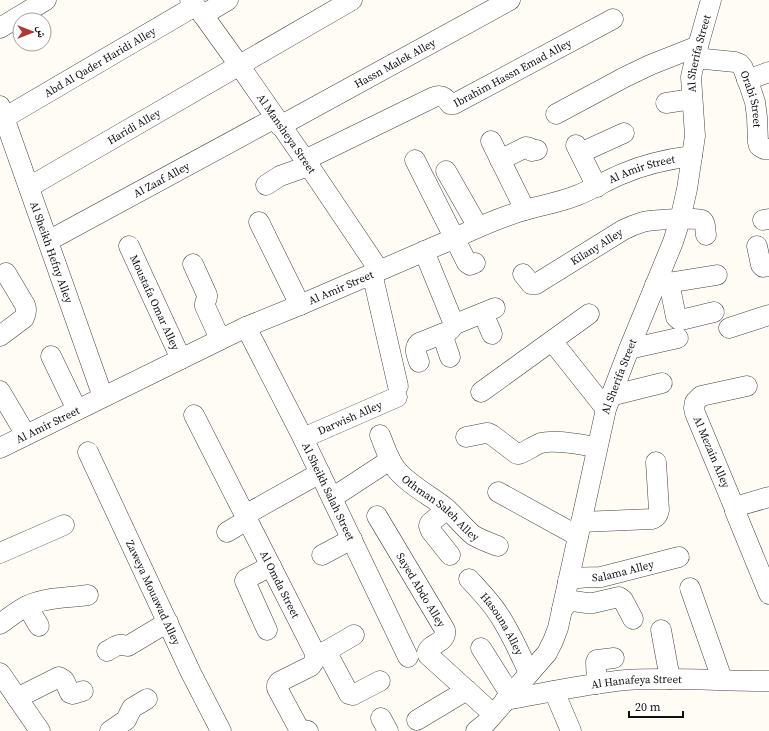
<svg xmlns="http://www.w3.org/2000/svg" width="769" height="731" font-family="'Source Serif 4','Noto Naskh Arabic',serif">
  <style>
    .lines { fill: none; stroke-linecap: round; stroke-linejoin: round }
    .street-casing { stroke: #434343; stroke-width: 21 }
    .street { stroke: #fff; stroke-width: 20 }
    .labels { text-anchor: middle; stroke-width: 4; stroke-linejoin: round; paint-order: stroke }
    .street-label { font-size: 11px; fill: #101010; stroke: #fff }
  </style>
  <rect width="100%" height="100%" fill="#fefcf4"/>
  <g class="lines">
    <g class="street-casing">
      <g id="street">
        <path id="s1" d="M 190,0 L 203,15 L 239,65 L 305,160 L 379,270"/>
        <path d="M 203,15 L 228,0"/>
        <path d="M 0,28 L 46,0"/>
        <path id="s2" d="M 695,58 L 735,62 L 740,64 L 743,68 L 750,87 L 755,102 L 757,117 L 758,142 L 759,146 L 764,149 L 769,149"/>
        <path d="M 747,80 L 769,72"/>
        <path d="M 666,103 L 692,99"/>
        <path id="s3" d="M 0,106 L 103,397"/>
        <path d="M 556,114 L 625,77 L 650,65 L 698,46"/>
        <path id="s4" d="M 4,118 L 195,6"/>
        <path id="s5" d="M 280,126 L 510,0"/>
        <path d="M 491,141 L 525,210"/>
        <path d="M 576,145 L 597,187"/>
        <path d="M 580,153 L 624,133"/>
        <path id="s6" d="M 305,160 L 434,97 C 442,94 446,98 450,104 L 454,104 L 613,19"/>
        <path d="M 415,160 L 467,263 L 470,265 L 475,263"/>
        <path d="M 500,160 L 526,147 L 530,148 L 532,151 L 537,150"/>
        <path d="M 446,171 L 478,227"/>
        <path d="M 266,185 L 280,176 L 308,166"/>
        <path id="s7" d="M 29,187 L 352,0"/>
        <path d="M 763,220 L 769,219"/>
        <path d="M 259,222 L 300,305"/>
        <path id="s8" d="M 48,241 L 275,118"/>
        <path id="s9" d="M 129,246 L 181,359"/>
        <path d="M 757,246 L 761,265 L 763,267 L 769,266"/>
        <path d="M 193,264 L 207,295 C 208,299 204,302 205,306 L 220,339"/>
        <path d="M 372,273 L 398,386"/>
        <path id="s10" d="M 523,274 L 531,284 L 536,284 L 623,230 C 629,227 636,224 643,222 C 650,220 698,217 702,220 C 706,223 705,230 706,235"/>
        <path d="M 669,282 L 676,317 L 678,319 L 681,320 L 714,312"/>
        <path d="M 655,285 L 717,275"/>
        <path d="M 483,313 L 492,334"/>
        <path d="M 453,325 L 495,308"/>
        <path id="s11" d="M 246,327 L 303,438 L 408,657"/>
        <path d="M 729,328 L 769,315"/>
        <path d="M 442,334 L 450,357"/>
        <path d="M 0,336 L 24,318 C 26,314 27,310 25,305 L 6,273"/>
        <path d="M 552,341 L 606,409"/>
        <path d="M 629,349 L 678,338"/>
        <path d="M 51,356 L 77,410"/>
        <path d="M 419,362 C 417,355 413,349 419,343 L 449,331 C 452,329 453,326 453,322 L 424,251"/>
        <path d="M 0,391 L 26,435"/>
        <path d="M 481,392 L 589,314"/>
        <path d="M 610,396 L 662,383"/>
        <path id="s12" d="M 194,415 L 315,653 L 315,660 L 311,666 L 279,682 L 277,685 L 277,688 L 299,729 C 302,731 305,729 308,731"/>
        <path id="s13" d="M 380,435 C 385,447 388,459 396,469 C 407,483 427,494 442,505 C 454,514 462,526 473,535 C 481,540 490,543 498,546"/>
        <path d="M 466,437 L 486,433 L 488,433 L 492,435 L 517,454 L 519,454 C 527,451 533,446 541,443 C 556,439 581,445 597,447"/>
        <path id="s14" d="M 303,438 L 397,397"/>
        <path id="s15" d="M 0,448 L 246,327 L 300,305 L 455,238 C 478,227 501,217 525,210 C 543,205 561,202 578,195 C 593,189 607,180 622,174 C 645,164 668,159 692,156"/>
        <path id="s16" d="M 88,452 L 191,673 L 221,731"/>
        <path d="M 498,492 L 578,536"/>
        <path d="M 769,497 L 738,506 L 735,509 L 735,511 L 769,594"/>
        <path d="M 332,498 L 390,460"/>
        <path d="M 447,509 L 430,523 L 429,526 L 431,531 L 450,555"/>
        <path d="M 735,509 L 695,413 L 694,408 L 695,402 L 701,396 L 747,386"/>
        <path d="M 245,515 L 320,473"/>
        <path id="s17" d="M 377,516 L 445,630 C 447,644 430,642 427,653 L 428,655 L 493,714"/>
        <path d="M 581,522 L 652,519 C 657,517 658,515 659,510 L 656,462"/>
        <path d="M 227,532 L 247,520"/>
        <path d="M 0,553 L 64,525"/>
        <path d="M 322,555 L 352,539"/>
        <path id="s18" d="M 469,579 C 480,591 491,602 499,615 C 511,633 520,654 529,673"/>
        <path id="s19" d="M 568,581 C 578,576 590,578 601,577 L 679,557"/>
        <path d="M 690,588 L 722,679"/>
        <path d="M 27,606 L 39,626"/>
        <path d="M 562,609 L 568,603 L 573,601 L 587,603 L 593,603 L 619,597 L 623,600 L 633,619"/>
        <path d="M 0,624 C 9,618 19,609 29,605 C 47,597 68,598 88,595"/>
        <path d="M 267,630 L 245,581 L 246,579 L 271,566"/>
        <path d="M 661,630 L 670,679"/>
        <path d="M 481,648 L 510,694"/>
        <path d="M 107,651 C 111,649 115,646 119,645 C 122,644 125,646 128,646 L 168,622"/>
        <path d="M 326,651 L 349,694 L 353,695 L 380,681"/>
        <path d="M 316,657 L 354,635"/>
        <path d="M 0,673 L 40,731"/>
        <path d="M 597,684 L 596,662 L 597,660 L 614,658"/>
        <path d="M 554,691 L 571,731"/>
        <path d="M 17,698 L 59,677 L 64,680 L 70,693 L 73,694 L 83,691"/>
        <path id="s20" d="M 505,700 C 545,693 585,684 626,680 C 673,677 721,681 769,681"/>
        <path d="M 381,718 L 388,731"/>
        <path d="M 417,720 L 467,690"/>
        <path d="M 110,731 L 126,720 L 132,708 L 147,699"/>
        <path id="s21" d="M 476,731 L 486,723 L 547,653 L 553,641 L 558,628 L 606,409 L 629,349 L 673,242 L 680,220 L 687,189 L 695,136 L 691,77 L 698,46 L 711,0"/>
      </g>
    </g>
    <use href="#street" class="street"/>
  </g>
  <g class="labels">
    <g class="street-label">
      <text dy="4" stroke="none"><textPath href="#s21" startOffset="729">Al Sherifa Street</textPath></text>
      <text dy="4" stroke="none"><textPath href="#s4" startOffset="111">Abd Al Qader Haridi Alley</textPath></text>
      <text dy="4" stroke="none"><textPath href="#s5" startOffset="131">Hassn Malek Alley</textPath></text>
      <text dy="4" stroke="none"><textPath href="#s6" startOffset="233">Ibrahim Hassn Emad Alley</textPath></text>
      <text dy="4" stroke="none"><textPath href="#s2" startOffset="83">Orabi Street</textPath></text>
      <text dy="4" stroke="none"><textPath href="#s7" startOffset="121">Haridi Alley</textPath></text>
      <text dy="4" stroke="none"><textPath href="#s1" startOffset="165">Al Mansheya Street</textPath></text>
      <text dy="4" stroke="none"><textPath href="#s15" startOffset="701">Al Amir Street</textPath></text>
      <text dy="4" stroke="none"><textPath href="#s8" startOffset="129">Al Zaaf Alley</textPath></text>
      <text dy="4" stroke="none"><textPath href="#s10" startOffset="89">Kilany Alley</textPath></text>
      <text dy="4" stroke="none"><textPath href="#s3" startOffset="155">Al Sheikh Hefny Alley</textPath></text>
      <text dy="4" stroke="none"><textPath href="#s15" startOffset="377">Al Amir Street</textPath></text>
      <text dy="4" stroke="none"><textPath href="#s9" startOffset="62">Moustafa Omar Alley</textPath></text>
      <text dy="4" stroke="none"><textPath href="#s21" startOffset="392">Al Sherifa Street</textPath></text>
      <text dy="4" stroke="none"><textPath href="#s14" startOffset="51">Darwish Alley</textPath></text>
      <text dy="4" stroke="none"><textPath href="#s15" startOffset="53">Al Amir Street</textPath></text>
      <text transform="translate(712 452) rotate(67)" y="4">Al Mezain Alley</text>
      <text dy="4" stroke="none"><textPath href="#s11" startOffset="184">Al Sheikh Salah Street</textPath></text>
      <text dy="4" stroke="none"><textPath href="#s13" startOffset="97">Othman Saleh Alley</textPath></text>
      <text dy="4" stroke="none"><textPath href="#s19" startOffset="56">Salama Alley</textPath></text>
      <text dy="4" stroke="none"><textPath href="#s12" startOffset="190">Al Omda Street</textPath></text>
      <text dy="4" stroke="none"><textPath href="#s17" startOffset="86">Sayed Abdo Alley</textPath></text>
      <text dy="4" stroke="none"><textPath href="#s16" startOffset="155">Zaweya Mouawad Alley</textPath></text>
      <text dy="4" stroke="none"><textPath href="#s18" startOffset="56">Hasouna Alley</textPath></text>
      <text dy="4" stroke="none"><textPath href="#s20" startOffset="133">Al Hanafeya Street</textPath></text>
    </g>
  </g>
  <g transform="translate(32 32) rotate(90)"><circle r="19" fill="#ffffff" stroke="#9f9f9f"/>
  <path d="M0-3L7 15L0 10L-7 15Z" fill="#b33637"/>
  <text y="-6" font-size="11" font-weight="bold" text-anchor="middle" fill="#101010">ش</text>
  </g>
  <path d="M629 711v6h54v-6" fill="none" stroke="#101010" stroke-width="2"/>
  <text x="635" y="711" font-size="12" fill="#101010" stroke="#ffffff" stroke-width="3" paint-order="stroke">20 m</text>
</svg>
